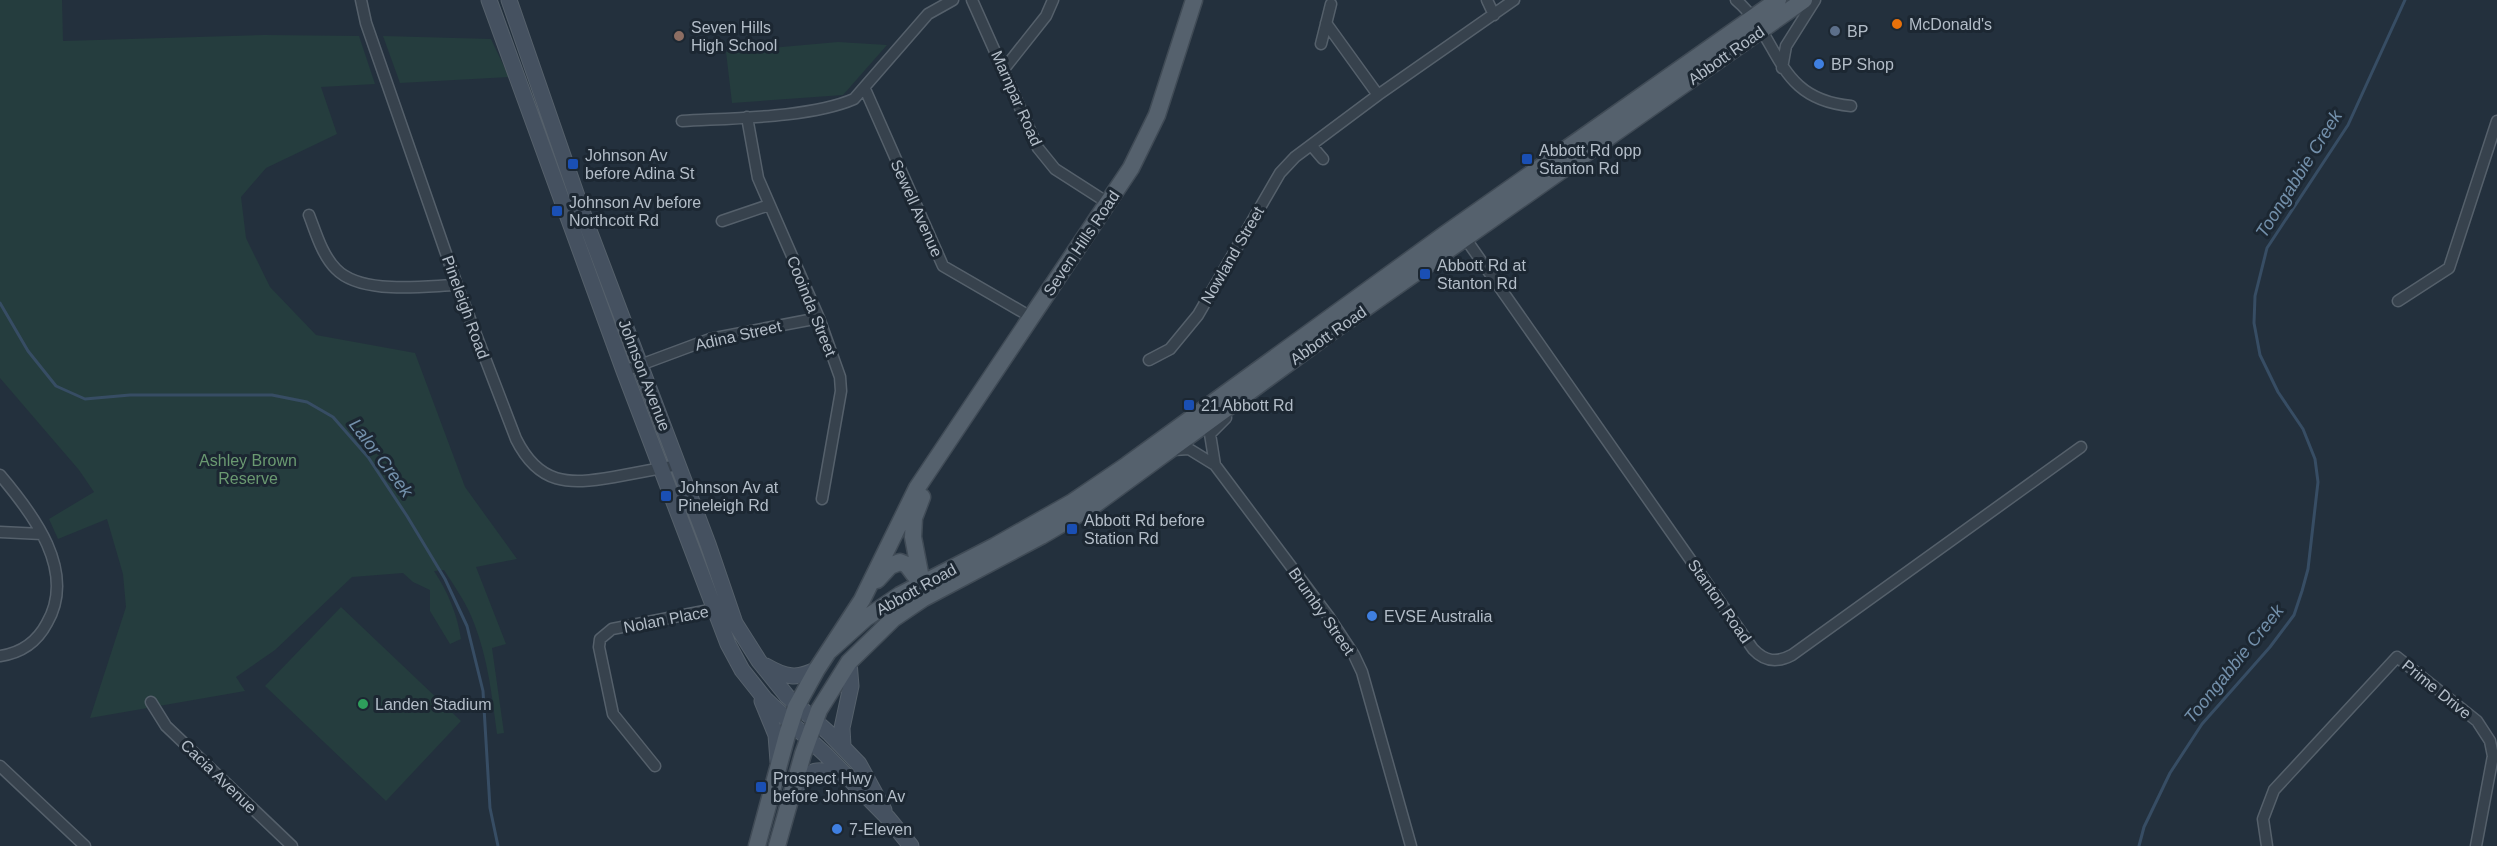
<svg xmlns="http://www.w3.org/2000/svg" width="2497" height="846" font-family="Arial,sans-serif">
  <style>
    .green { fill: #253d3e }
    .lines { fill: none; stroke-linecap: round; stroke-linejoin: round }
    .stream { stroke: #374d64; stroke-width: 3 }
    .street-casing { stroke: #55606b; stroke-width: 13 }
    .secondary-casing { stroke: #55606b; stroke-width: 17 }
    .primary-casing { stroke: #404b56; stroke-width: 19 }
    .street { stroke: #37424d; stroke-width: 10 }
    .secondary { stroke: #455160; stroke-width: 15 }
    .primary { stroke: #55616d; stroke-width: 16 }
    .food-dot { fill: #e8710a; stroke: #1c2732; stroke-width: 2 }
    .service-dot { fill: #5c6f8a; stroke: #1c2732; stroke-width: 2 }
    .education-dot { fill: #8d6e63; stroke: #1c2732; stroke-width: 2 }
    .shop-dot { fill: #3f7fe0; stroke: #1c2732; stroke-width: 2 }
    .transit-dot { fill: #1a4fb4; stroke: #1c2732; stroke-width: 2 }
    .leisure-dot { fill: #2e9e5b; stroke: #1c2732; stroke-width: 2 }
    .labels { text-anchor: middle; stroke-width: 6; stroke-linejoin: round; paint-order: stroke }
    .poi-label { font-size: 16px; fill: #b3bdc8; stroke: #1c2732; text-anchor: start }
    .street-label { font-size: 16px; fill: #b3bdc8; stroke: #1c2732 }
    .park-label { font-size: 16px; fill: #6a9971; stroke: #1c2732 }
    .water-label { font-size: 18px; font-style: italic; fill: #7390ab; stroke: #1c2732 }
  </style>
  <rect width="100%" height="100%" fill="#23303d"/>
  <path class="green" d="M 0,0 L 62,0 L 63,41 L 264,35 L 359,36 L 375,84 L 321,87 L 337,134 L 266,168 L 241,197 L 246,238 L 270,287 L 316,335 L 415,353 L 465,487 L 517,559 L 476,567 L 506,644 L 492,648 L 504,733 L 497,734 C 492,696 488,659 474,623 C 467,604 455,587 444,570 L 434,571 C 448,592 457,614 461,639 L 450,644 L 430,611 L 430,590 L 413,582 L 403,573 L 352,577 L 275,650 L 236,677 L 245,691 L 90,718 L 126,607 L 123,574 L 107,519 L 58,539 L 49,519 L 94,492 L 79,470 L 0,378 Z
    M 383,36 L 491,39 L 509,77 L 400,83 Z
    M 838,42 L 887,45 L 843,95 L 732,103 L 726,52 Z
    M 341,607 L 461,721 L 386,801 L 265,686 Z"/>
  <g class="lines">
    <path class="stream" d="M 0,303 L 28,351 L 56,386 L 85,399 L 130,395 L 272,395 L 307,402 L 333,417 L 368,457 L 407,516 L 445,579 L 467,626 L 483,691 L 490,808 L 498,846
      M 2139,846 L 2144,827 L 2170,773 L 2202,724 L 2270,647 L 2294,615 L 2302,591 L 2308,569 L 2318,482 L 2315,459 L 2303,429 L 2278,392 L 2260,355 L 2254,323 L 2255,296 L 2267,248 L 2348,125 L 2405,0"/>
    <g class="street-casing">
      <path id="street" d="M 361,0 L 366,23 L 457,285 L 516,439 C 539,485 568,485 614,477 C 635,473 657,469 678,465
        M 972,0 L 1038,148 L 1055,169 L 1108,203
        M 1487,0 L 1494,15
        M 1736,0 C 1782,39 1774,99 1851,106
        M 1326,23 L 1378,95
        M 1321,44 L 1331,4
        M 1782,68 L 1786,46 L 1815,0
        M 1004,69 L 1046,16 L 1053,0
        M 865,89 L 943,266 L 1031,317
        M 747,117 L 758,178 L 819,318 L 840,377 L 841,391 L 822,499
        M 682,121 C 731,118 810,118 854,99 L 928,14 L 953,0
        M 1311,145 L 1323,159
        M 309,215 C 316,233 322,255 336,269 C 361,295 423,286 457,285
        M 722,221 L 769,205
        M 1463,235 L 1753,649 C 1765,662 1777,663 1792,655 L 2081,447
        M 2398,301 L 2449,268 L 2497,121
        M 1149,360 L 1170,349 L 1198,315 L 1280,173 L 1295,157 L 1378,95 L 1514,0
        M 624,371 L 710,339 L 819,318
        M 1173,450 L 1189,449 L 1215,465 L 1329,617 L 1354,655 L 1362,672 L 1411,846
        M 1215,465 L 1210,434 L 1226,418
        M 0,475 C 33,514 77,571 47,623 C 37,642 21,653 0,656
        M 0,532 L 42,534
        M 151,702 L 166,726 L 292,846
        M 0,766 L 85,846
        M 655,766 L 613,714 L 599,647 L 600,639 L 612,629 L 720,608
        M 2267,846 L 2263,819 L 2274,790 L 2397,657 L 2477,721 L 2490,741 L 2493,756 L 2476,846"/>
    </g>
    <g class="secondary-casing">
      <path id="secondary" d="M 489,0 L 624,371 L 728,644 L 742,670 L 765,699 L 825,754 L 888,818 L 911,846
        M 509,0 L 587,225 L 708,544 L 735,623 L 759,661 L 787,696 L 830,734 L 859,764 L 884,810
        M 766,666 C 785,677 797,680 817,669
        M 762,701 L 776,735 L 778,761
        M 843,746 L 842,728 L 851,686 L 849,662
        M 793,790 C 810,769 818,765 843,778"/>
    </g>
    <g class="primary-casing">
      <path id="primary" d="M 922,497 L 914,518 L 913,537 L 924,594
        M 877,580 L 890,566 L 900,562 L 907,565 L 919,581
        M 828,652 L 866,618 L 900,595 L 995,546 L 1071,503 L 1127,465 L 1444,235 L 1778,0
        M 757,846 L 787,735 L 796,707 L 817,669 L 862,600 L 917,488 L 1131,168 L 1157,115 L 1194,0
        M 777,846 L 803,754 L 819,710 L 849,662 L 893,619 L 924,598 L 1041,536 L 1097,503 L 1327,335 L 1804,0"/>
    </g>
    <use href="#street" class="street"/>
    <use href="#secondary" class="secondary"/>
    <use href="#primary" class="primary"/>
  </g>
  <circle class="food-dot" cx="1897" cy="24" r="6"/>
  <circle class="service-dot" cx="1835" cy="31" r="6"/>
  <circle class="education-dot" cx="679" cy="36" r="6"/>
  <g class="shop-dot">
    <circle cx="1819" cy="64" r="6"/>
    <circle cx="1372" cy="616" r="6"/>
    <circle cx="837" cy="829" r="6"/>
  </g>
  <g class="transit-dot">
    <rect x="1521" y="153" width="12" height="12" rx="3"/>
    <rect x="567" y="158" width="12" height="12" rx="3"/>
    <rect x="551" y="205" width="12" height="12" rx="3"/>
    <rect x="1419" y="268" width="12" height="12" rx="3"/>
    <rect x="1183" y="399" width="12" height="12" rx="3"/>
    <rect x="660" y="490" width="12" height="12" rx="3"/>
    <rect x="1066" y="523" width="12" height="12" rx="3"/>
    <rect x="755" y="781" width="12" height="12" rx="3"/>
  </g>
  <circle class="leisure-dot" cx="363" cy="704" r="6"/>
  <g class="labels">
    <g class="poi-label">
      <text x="1909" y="30">McDonald's</text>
      <text x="691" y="33">Seven Hills<tspan x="691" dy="18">High School</tspan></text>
      <text x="1847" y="37">BP</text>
      <text x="1831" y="70">BP Shop</text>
      <text x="1539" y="156">Abbott Rd opp<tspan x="1539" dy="18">Stanton Rd</tspan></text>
      <text x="585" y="161">Johnson Av<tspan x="585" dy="18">before Adina St</tspan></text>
      <text x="569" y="208">Johnson Av before<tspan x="569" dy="18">Northcott Rd</tspan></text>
      <text x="1437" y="271">Abbott Rd at<tspan x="1437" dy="18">Stanton Rd</tspan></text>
      <text x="1201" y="411">21 Abbott Rd</text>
      <text x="678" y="493">Johnson Av at<tspan x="678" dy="18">Pineleigh Rd</tspan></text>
      <text x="1084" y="526">Abbott Rd before<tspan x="1084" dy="18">Station Rd</tspan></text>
      <text x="1384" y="622">EVSE Australia</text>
      <text x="375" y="710">Landen Stadium</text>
      <text x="773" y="784">Prospect Hwy<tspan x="773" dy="18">before Johnson Av</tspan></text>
      <text x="849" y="835">7-Eleven</text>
    </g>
    <g class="street-label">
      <text transform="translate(1726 55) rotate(-35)" y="6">Abbott Road</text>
      <text transform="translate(1017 98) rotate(66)" y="6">Marnpar Road</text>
      <text transform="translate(917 208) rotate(66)" y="6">Sewell Avenue</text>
      <text transform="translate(1081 243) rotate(-56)" y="6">Seven Hills Road</text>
      <text transform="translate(1232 255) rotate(-60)" y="6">Nowland Street</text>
      <text transform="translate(812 306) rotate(68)" y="6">Cooinda Street</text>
      <text transform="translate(466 307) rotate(70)" y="6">Pineleigh Road</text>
      <text transform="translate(738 335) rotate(-13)" y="6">Adina Street</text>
      <text transform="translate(1328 335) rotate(-35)" y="6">Abbott Road</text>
      <text transform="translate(645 375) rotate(69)" y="6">Johnson Avenue</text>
      <text transform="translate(916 589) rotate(-29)" y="6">Abbott Road</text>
      <text transform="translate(1720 601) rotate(55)" y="6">Stanton Road</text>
      <text transform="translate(1322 611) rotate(55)" y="6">Brumby Street</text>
      <text transform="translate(666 619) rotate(-11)" y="6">Nolan Place</text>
      <text transform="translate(2437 689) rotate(39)" y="6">Prime Drive</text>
      <text transform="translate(219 776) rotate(44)" y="6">Cacia Avenue</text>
    </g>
    <g class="park-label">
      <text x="248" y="466">Ashley Brown<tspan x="248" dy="18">Reserve</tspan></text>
    </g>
    <g class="water-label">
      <text transform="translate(2299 174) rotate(-58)" y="6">Toongabbie Creek</text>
      <text transform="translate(381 458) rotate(53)" y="6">Lalor Creek</text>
      <text transform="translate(2234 664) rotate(-51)" y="6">Toongabbie Creek</text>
    </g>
  </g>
</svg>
